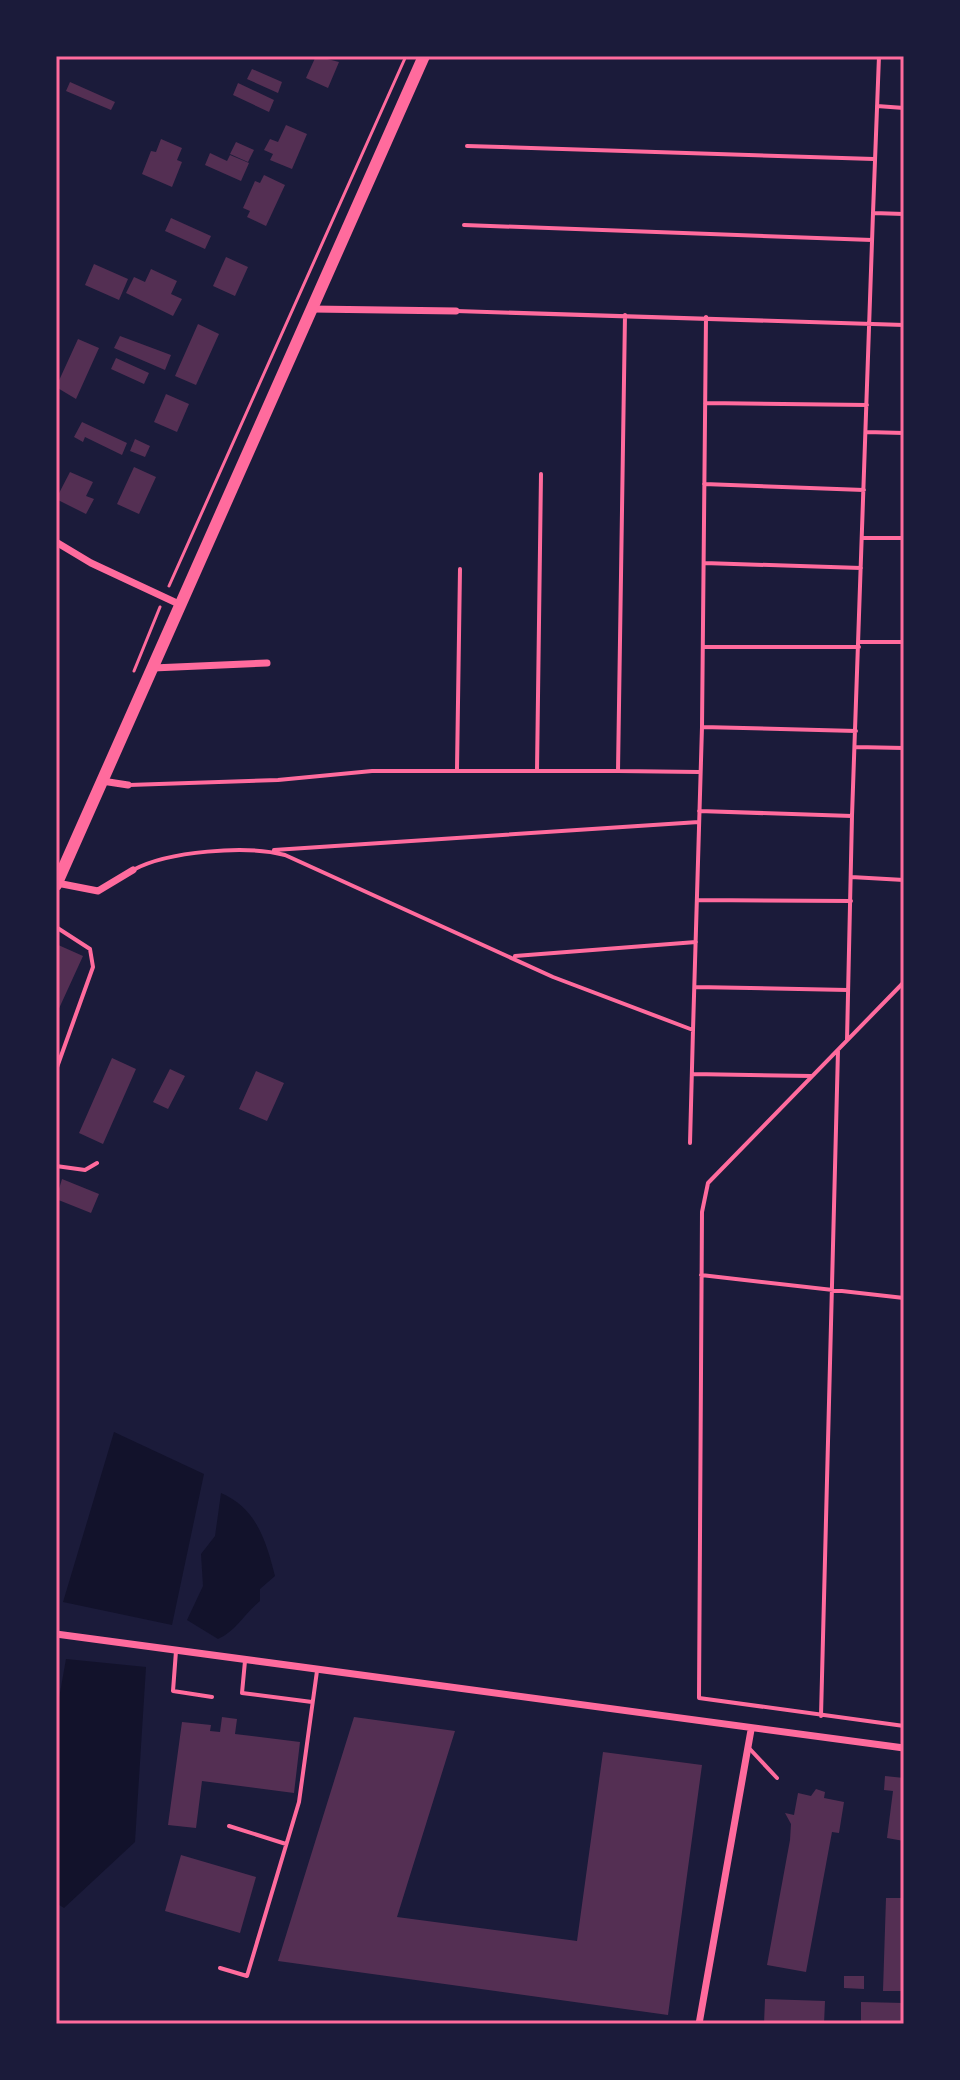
<svg xmlns="http://www.w3.org/2000/svg" width="960" height="2080" font-family="'Open Sans',sans-serif">
  <style>
    .water { fill: #12122b }
    .building { fill: #542f53 }
    .lines { fill: none; stroke-linecap: round; stroke-linejoin: round }
    .path { stroke: #ff6b9d; stroke-width: 3 }
    .service { stroke: #ff6b9d; stroke-width: 4 }
    .minor { stroke: #ff6b9d; stroke-width: 7 }
    .primary { stroke: #ff6b9d; stroke-width: 12 }
    .neatline { fill: none; stroke: #ff6b9d; stroke-width: 3 }
  </style>
  <rect width="100%" height="100%" fill="#1b1b3a"/>
  <path class="water" d="M 114,1432 L 204,1474 L 172,1625 L 63,1602 Z
    M 221,1493 C 256,1508 266,1540 275,1576 L 260,1589 L 260,1601 C 244,1614 236,1631 218,1639 L 187,1620 L 203,1586 L 201,1554 L 215,1536 Z
    M 66,1659 L 146,1667 L 135,1842 L 64,1908 L 56,1903 L 56,1715 Z"/>
  <path class="building" d="M 316,56 L 339,62 L 328,88 L 306,78 Z
    M 252,69 L 282,82 L 278,93 L 247,79 Z
    M 70,82 L 115,102 L 111,110 L 66,91 Z
    M 238,83 L 274,100 L 269,112 L 233,95 Z
    M 286,125 L 307,134 L 292,169 L 270,160 L 273,154 L 264,150 L 270,139 L 278,142 Z
    M 161,139 L 182,148 L 177,160 L 182,162 L 172,187 L 142,174 L 151,151 L 156,152 Z
    M 236,142 L 254,150 L 248,162 L 230,154 Z
    M 210,153 L 227,161 L 230,155 L 249,163 L 241,181 L 205,165 Z
    M 264,175 L 285,185 L 266,226 L 247,217 L 250,211 L 243,208 L 255,181 L 260,183 Z
    M 171,218 L 211,236 L 205,249 L 165,231 Z
    M 226,257 L 248,267 L 235,296 L 213,286 Z
    M 94,264 L 128,279 L 119,300 L 85,285 Z
    M 151,269 L 177,281 L 171,294 L 182,299 L 173,316 L 126,293 L 134,277 L 145,282 Z
    M 198,324 L 219,334 L 196,385 L 175,376 Z
    M 120,336 L 171,355 L 165,370 L 114,348 Z
    M 78,339 L 99,348 L 76,399 L 56,387 Z
    M 116,358 L 149,373 L 144,384 L 111,369 Z
    M 166,394 L 189,404 L 177,432 L 154,422 Z
    M 82,422 L 127,443 L 122,455 L 85,437 L 83,442 L 74,437 Z
    M 135,439 L 150,446 L 145,457 L 130,451 Z
    M 134,467 L 156,477 L 139,514 L 117,504 Z
    M 70,472 L 93,482 L 86,496 L 94,499 L 86,514 L 56,499 Z
    M 56,944 L 83,956 L 56,1015 Z
    M 112,1058 L 136,1069 L 103,1144 L 79,1133 Z
    M 170,1069 L 185,1076 L 168,1109 L 153,1102 Z
    M 256,1071 L 284,1083 L 267,1121 L 239,1109 Z
    M 62,1179 L 99,1194 L 91,1213 L 56,1199 Z
    M 222,1717 L 237,1719 L 235,1734 L 300,1742 L 294,1793 L 202,1781 L 196,1828 L 168,1825 L 182,1722 L 211,1725 L 210,1731 L 220,1732 Z
    M 354,1717 L 455,1731 L 397,1917 L 577,1941 L 603,1752 L 702,1765 L 668,2015 L 278,1961 Z
    M 885,1776 L 904,1778 L 904,1841 L 887,1838 L 893,1791 L 884,1790 Z
    M 816,1789 L 825,1792 L 824,1798 L 844,1802 L 839,1833 L 832,1832 L 806,1972 L 767,1965 L 790,1840 L 791,1824 L 785,1813 L 794,1815 L 798,1793 L 811,1796 Z
    M 181,1855 L 256,1877 L 240,1933 L 165,1911 Z
    M 886,1898 L 904,1898 L 904,1991 L 883,1991 Z
    M 844,1976 L 864,1976 L 864,1989 L 844,1988 Z
    M 765,1999 L 825,2001 L 824,2024 L 764,2024 Z
    M 861,2002 L 904,2003 L 904,2024 L 861,2024 Z"/>
  <g class="lines">
    <path class="path" d="M 169,586 L 406,56
      M 134,671 L 160,607"/>
    <path class="service" d="M 877,106 L 904,108
      M 467,146 L 874,159
      M 873,213 L 879,56
      M 464,225 L 872,240
      M 456,311 L 904,325
      M 625,315 L 618,771 L 699,772
      M 705,403 L 867,405
      M 866,432 L 904,433
      M 704,484 L 864,490
      M 862,538 L 904,538
      M 704,563 L 861,568
      M 859,642 L 904,642
      M 703,647 L 859,647
      M 702,727 L 856,731
      M 855,747 L 904,748
      M 457,769 L 460,569
      M 537,771 L 541,474
      M 129,785 L 278,780 L 372,771 L 618,771
      M 699,811 L 852,816 L 873,213 L 904,214
      M 274,850 L 699,822
      M 133,870 C 168,851 246,845 285,855 L 553,977 L 693,1030 L 702,727 L 706,317
      M 851,877 L 904,880
      M 697,900 L 851,901
      M 56,927 L 90,949 L 93,967 L 56,1070
      M 515,956 L 696,942
      M 904,982 L 708,1183 L 702,1212 L 699,1698 L 904,1726
      M 695,987 L 848,990
      M 847,1040 L 852,816
      M 692,1074 L 811,1076
      M 690,1143 L 693,1030
      M 56,1166 L 85,1170 L 97,1163
      M 701,1275 L 904,1298
      M 176,1651 L 173,1691 L 212,1697
      M 245,1661 L 242,1693 L 312,1702
      M 821,1716 L 838,1050
      M 748,1747 L 777,1778
      M 229,1826 L 286,1844
      M 220,1968 L 247,1976 L 299,1802 L 317,1671"/>
    <path class="minor" d="M 312,309 L 456,311
      M 56,542 L 91,563 L 181,605
      M 153,668 L 267,663
      M 102,781 L 128,785
      M 57,883 L 98,891 L 133,870
      M 56,1634 L 904,1748
      M 699,2024 L 751,1730"/>
    <path class="primary" d="M 56,885 L 424,56"/>
  </g>
  <rect width="960" height="2080" fill="none" stroke="#1b1b3a" stroke-width="116"/>
  <rect x="58" y="58" width="844" height="1964" class="neatline"/>
</svg>
